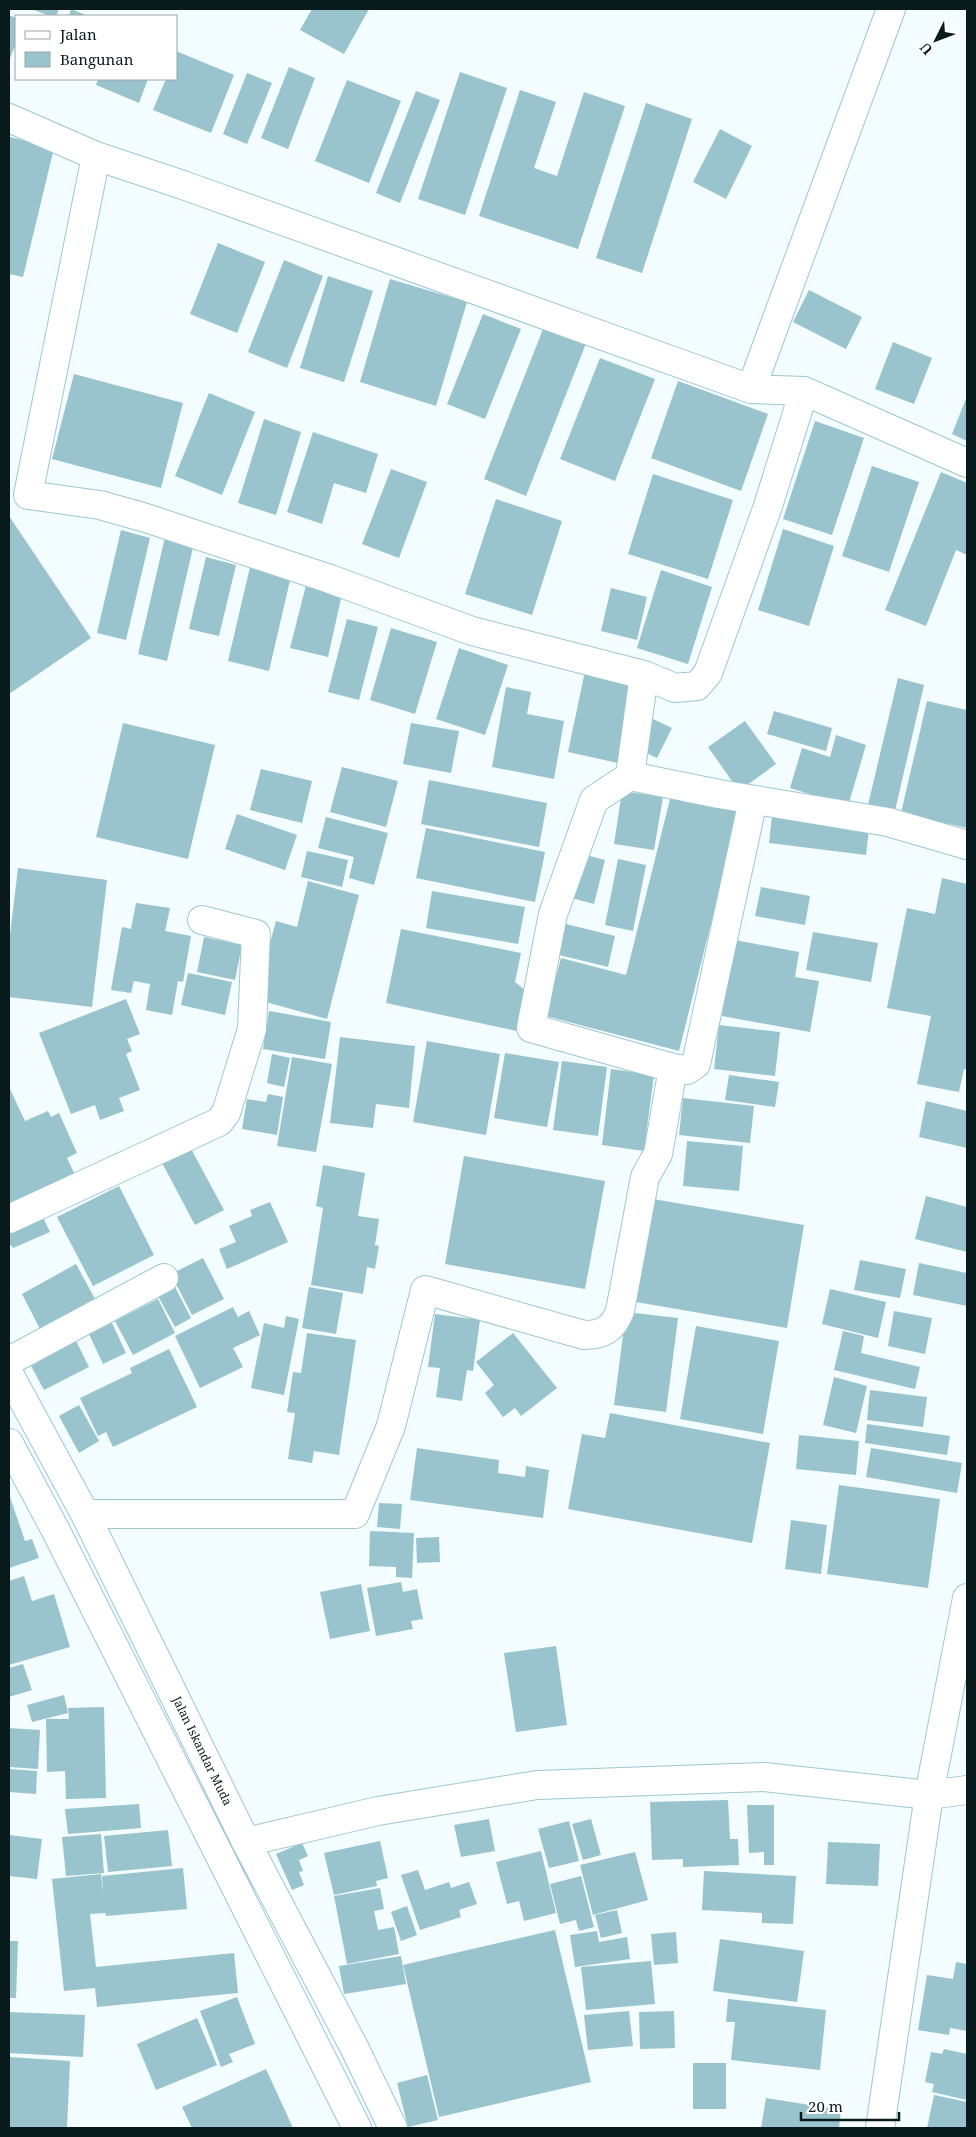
<svg xmlns="http://www.w3.org/2000/svg" width="976" height="2137" font-family="'Noto Serif',serif">
  <style>
    .building { fill: #99c4cd }
    .lines { fill: none; stroke-linecap: round; stroke-linejoin: round }
    .minor-casing { stroke: #9dc8d0; stroke-width: 30 }
    .highway-casing { stroke: #9dc8d0; stroke-width: 30 }
    .minor { stroke: #fff; stroke-width: 28 }
    .highway { stroke: #fff; stroke-width: 28 }
    .labels { text-anchor: middle; stroke-width: 4; stroke-linejoin: round; paint-order: stroke }
    .street-label { font-size: 12px; fill: #091a1d; stroke: #fff }
  </style>
  <rect width="100%" height="100%" fill="#f3fcfe"/>
  <path class="building" d="M 31,9 L 59,9 L 56,16 L 50,16 Z
    M 71,9 L 88,16 L 69,16 Z
    M 312,9 L 369,9 L 344,54 L 300,30 Z
    M 9,15 L 16,18 L 16,43 L 9,61 Z
    M 176,51 L 234,75 L 211,133 L 153,110 L 166,79 L 176,79 Z
    M 289,67 L 315,78 L 288,149 L 261,138 Z
    M 460,72 L 507,88 L 465,215 L 418,199 Z
    M 247,73 L 272,83 L 247,144 L 223,134 Z
    M 98,79 L 148,79 L 139,103 L 96,85 Z
    M 347,80 L 401,101 L 369,183 L 315,161 Z
    M 520,90 L 556,102 L 534,168 L 557,176 L 584,92 L 625,106 L 578,249 L 479,216 Z
    M 416,91 L 440,100 L 400,203 L 376,193 Z
    M 646,103 L 692,119 L 642,273 L 596,258 Z
    M 720,129 L 752,146 L 726,199 L 693,182 Z
    M 10,137 L 54,148 L 23,277 L 9,274 L 9,144 Z
    M 218,243 L 265,262 L 237,333 L 190,314 Z
    M 284,260 L 323,276 L 287,368 L 248,352 Z
    M 328,276 L 373,291 L 344,382 L 300,368 Z
    M 390,279 L 467,302 L 436,406 L 360,382 Z
    M 809,290 L 862,317 L 846,349 L 793,322 Z
    M 483,314 L 521,329 L 485,419 L 447,404 Z
    M 545,324 L 587,341 L 526,496 L 484,479 Z
    M 893,342 L 932,358 L 914,404 L 875,389 Z
    M 600,358 L 655,379 L 615,481 L 560,459 Z
    M 74,374 L 183,403 L 161,488 L 52,459 Z
    M 678,381 L 768,414 L 741,491 L 651,458 Z
    M 209,393 L 255,412 L 222,495 L 175,476 Z
    M 967,396 L 967,441 L 952,434 Z
    M 264,419 L 301,432 L 276,515 L 238,503 Z
    M 815,421 L 864,438 L 832,535 L 783,519 Z
    M 313,432 L 378,454 L 366,493 L 334,483 L 322,524 L 287,512 Z
    M 872,466 L 919,482 L 889,572 L 842,556 Z
    M 391,469 L 427,482 L 399,558 L 362,544 Z
    M 941,472 L 967,483 L 967,555 L 956,550 L 926,626 L 885,610 Z
    M 653,474 L 733,500 L 708,579 L 628,554 Z
    M 496,499 L 562,521 L 532,615 L 465,594 Z
    M 9,516 L 91,638 L 9,694 Z
    M 783,529 L 834,546 L 809,626 L 758,610 Z
    M 121,530 L 150,538 L 126,640 L 97,633 Z
    M 165,537 L 194,543 L 167,661 L 138,654 Z
    M 206,557 L 236,565 L 219,636 L 189,629 Z
    M 250,567 L 291,576 L 269,671 L 228,661 Z
    M 661,570 L 712,587 L 688,664 L 637,648 Z
    M 306,585 L 342,594 L 328,657 L 290,648 Z
    M 611,588 L 647,597 L 637,640 L 601,631 Z
    M 347,619 L 378,627 L 359,700 L 328,692 Z
    M 391,628 L 437,642 L 415,714 L 370,700 Z
    M 459,648 L 508,665 L 485,735 L 436,719 Z
    M 585,671 L 635,681 L 618,763 L 568,752 Z
    M 898,678 L 924,685 L 895,811 L 868,805 Z
    M 506,687 L 531,692 L 527,714 L 564,721 L 554,779 L 492,767 Z
    M 927,701 L 967,710 L 967,828 L 901,813 Z
    M 774,711 L 832,728 L 826,751 L 767,734 Z
    M 653,719 L 672,728 L 657,758 L 638,749 Z
    M 745,721 L 776,764 L 739,791 L 708,747 Z
    M 123,723 L 215,745 L 188,859 L 96,837 Z
    M 411,723 L 459,731 L 451,773 L 403,764 Z
    M 836,735 L 866,745 L 848,806 L 790,788 L 802,748 L 830,757 Z
    M 342,767 L 398,781 L 386,827 L 330,812 Z
    M 261,769 L 312,781 L 302,823 L 250,810 Z
    M 429,780 L 547,803 L 539,847 L 421,824 Z
    M 622,791 L 663,797 L 654,850 L 614,844 Z
    M 672,791 L 740,808 L 679,1051 L 546,1016 L 561,958 L 626,975 Z
    M 237,814 L 297,835 L 285,870 L 225,849 Z
    M 772,816 L 869,829 L 866,855 L 769,843 Z
    M 326,817 L 388,833 L 374,885 L 349,878 L 354,857 L 318,848 Z
    M 426,828 L 545,852 L 535,902 L 416,878 Z
    M 307,851 L 348,860 L 342,887 L 301,877 Z
    M 579,853 L 605,860 L 594,904 L 568,897 Z
    M 618,859 L 646,865 L 633,931 L 605,925 Z
    M 18,868 L 107,880 L 92,1007 L 9,997 L 9,943 Z
    M 942,878 L 967,884 L 967,1069 L 964,1069 L 959,1092 L 917,1084 L 931,1016 L 887,1008 L 907,908 L 935,914 Z
    M 308,881 L 359,895 L 327,1019 L 255,999 L 276,921 L 297,927 Z
    M 761,887 L 810,896 L 805,925 L 755,916 Z
    M 432,891 L 525,907 L 518,944 L 426,928 Z
    M 136,903 L 170,908 L 165,931 L 191,936 L 183,982 L 178,981 L 172,1015 L 146,1010 L 150,984 L 134,981 L 131,993 L 111,990 L 122,927 L 131,929 Z
    M 566,924 L 615,936 L 608,967 L 559,955 Z
    M 401,929 L 521,953 L 515,982 L 525,990 L 517,1031 L 386,1003 Z
    M 813,932 L 878,943 L 871,982 L 806,970 Z
    M 204,937 L 242,945 L 235,980 L 197,972 Z
    M 735,940 L 799,952 L 795,977 L 819,981 L 810,1032 L 722,1016 Z
    M 188,973 L 232,982 L 225,1015 L 181,1005 Z
    M 126,999 L 140,1034 L 127,1039 L 132,1051 L 126,1054 L 140,1090 L 119,1098 L 124,1111 L 100,1120 L 95,1105 L 71,1114 L 39,1033 Z
    M 269,1011 L 331,1022 L 325,1059 L 263,1049 Z
    M 719,1025 L 780,1032 L 775,1076 L 714,1069 Z
    M 340,1037 L 415,1046 L 409,1108 L 376,1104 L 373,1128 L 330,1123 Z
    M 427,1041 L 500,1054 L 486,1135 L 413,1122 Z
    M 505,1053 L 559,1062 L 547,1127 L 494,1118 Z
    M 272,1054 L 290,1058 L 284,1087 L 267,1083 Z
    M 292,1057 L 332,1064 L 316,1152 L 277,1146 Z
    M 562,1061 L 607,1067 L 598,1136 L 553,1130 Z
    M 611,1069 L 654,1075 L 644,1151 L 602,1145 Z
    M 729,1075 L 779,1082 L 775,1107 L 725,1100 Z
    M 9,1087 L 25,1121 L 48,1111 L 51,1117 L 59,1113 L 77,1153 L 67,1158 L 76,1177 L 9,1208 Z
    M 268,1094 L 283,1097 L 277,1135 L 242,1129 L 247,1099 L 266,1102 Z
    M 683,1098 L 754,1106 L 750,1143 L 679,1135 Z
    M 926,1101 L 967,1111 L 967,1148 L 919,1137 Z
    M 687,1141 L 743,1146 L 739,1191 L 683,1186 Z
    M 189,1145 L 224,1210 L 195,1225 L 160,1159 Z
    M 464,1156 L 605,1181 L 585,1289 L 445,1264 Z
    M 323,1165 L 365,1173 L 358,1216 L 379,1219 L 375,1245 L 379,1246 L 375,1269 L 367,1267 L 363,1294 L 311,1285 L 323,1208 L 316,1206 Z
    M 119,1186 L 154,1255 L 93,1286 L 57,1217 Z
    M 926,1196 L 967,1207 L 967,1252 L 915,1239 Z
    M 653,1199 L 804,1225 L 787,1328 L 636,1302 Z
    M 270,1202 L 288,1242 L 227,1269 L 219,1249 L 236,1242 L 229,1226 L 252,1216 L 250,1210 Z
    M 41,1213 L 50,1232 L 13,1248 L 11,1245 L 9,1246 L 9,1228 Z
    M 203,1258 L 224,1299 L 192,1315 L 171,1274 Z
    M 860,1260 L 906,1269 L 900,1298 L 854,1290 Z
    M 919,1263 L 967,1273 L 967,1306 L 913,1295 Z
    M 76,1264 L 95,1299 L 40,1329 L 22,1294 Z
    M 175,1287 L 191,1318 L 175,1327 L 158,1296 Z
    M 309,1287 L 343,1293 L 336,1334 L 302,1328 Z
    M 830,1289 L 886,1302 L 878,1338 L 822,1324 Z
    M 158,1299 L 175,1333 L 133,1355 L 115,1321 Z
    M 233,1307 L 238,1317 L 249,1311 L 260,1335 L 233,1348 L 243,1367 L 200,1388 L 175,1336 Z
    M 894,1311 L 932,1318 L 925,1354 L 888,1346 Z
    M 626,1312 L 678,1318 L 666,1412 L 614,1405 Z
    M 435,1314 L 480,1320 L 473,1371 L 467,1370 L 462,1401 L 436,1397 L 440,1368 L 428,1367 Z
    M 286,1316 L 299,1319 L 284,1395 L 251,1388 L 264,1323 L 284,1328 Z
    M 112,1323 L 126,1353 L 103,1364 L 89,1334 Z
    M 696,1326 L 779,1341 L 763,1434 L 680,1419 Z
    M 843,1331 L 864,1336 L 861,1353 L 920,1367 L 915,1389 L 834,1370 Z
    M 307,1333 L 356,1340 L 339,1455 L 314,1451 L 312,1463 L 288,1459 L 295,1413 L 287,1412 L 293,1372 L 301,1373 Z
    M 513,1333 L 557,1388 L 521,1416 L 515,1408 L 503,1417 L 485,1393 L 494,1385 L 476,1362 Z
    M 76,1341 L 89,1367 L 44,1390 L 31,1366 Z
    M 169,1349 L 197,1407 L 113,1447 L 106,1432 L 98,1436 L 80,1398 L 132,1373 L 130,1368 Z
    M 834,1377 L 867,1386 L 856,1433 L 823,1425 Z
    M 870,1390 L 927,1397 L 923,1427 L 867,1420 Z
    M 79,1405 L 99,1441 L 79,1453 L 59,1416 Z
    M 610,1413 L 770,1443 L 752,1543 L 568,1509 L 582,1434 L 605,1438 Z
    M 867,1424 L 950,1436 L 947,1455 L 865,1443 Z
    M 799,1435 L 859,1441 L 856,1475 L 796,1469 Z
    M 417,1448 L 499,1460 L 498,1473 L 525,1477 L 526,1466 L 549,1470 L 543,1518 L 410,1500 Z
    M 871,1448 L 962,1463 L 957,1493 L 866,1477 Z
    M 839,1485 L 940,1499 L 928,1588 L 827,1574 Z
    M 9,1494 L 25,1541 L 32,1539 L 39,1558 L 9,1568 Z
    M 379,1503 L 402,1504 L 400,1529 L 377,1527 Z
    M 791,1520 L 827,1525 L 821,1574 L 785,1569 Z
    M 370,1531 L 414,1533 L 412,1578 L 396,1577 L 396,1567 L 369,1566 Z
    M 439,1537 L 440,1562 L 417,1563 L 416,1538 Z
    M 24,1576 L 32,1601 L 54,1594 L 70,1647 L 9,1665 L 9,1581 Z
    M 401,1582 L 403,1592 L 417,1589 L 423,1619 L 411,1621 L 413,1629 L 376,1636 L 367,1588 Z
    M 361,1584 L 370,1631 L 330,1639 L 320,1592 Z
    M 556,1646 L 567,1725 L 516,1732 L 504,1653 Z
    M 23,1664 L 32,1690 L 9,1697 L 9,1668 Z
    M 64,1695 L 68,1713 L 32,1722 L 27,1705 Z
    M 104,1707 L 106,1798 L 66,1799 L 65,1771 L 47,1772 L 46,1719 L 69,1719 L 68,1708 Z
    M 9,1728 L 40,1730 L 38,1769 L 9,1767 Z
    M 9,1769 L 37,1771 L 36,1794 L 9,1792 Z
    M 728,1800 L 730,1839 L 738,1839 L 739,1865 L 683,1867 L 683,1859 L 652,1860 L 650,1802 Z
    M 139,1804 L 141,1828 L 68,1834 L 65,1809 Z
    M 747,1805 L 774,1805 L 774,1865 L 764,1865 L 764,1852 L 749,1853 Z
    M 489,1819 L 495,1851 L 461,1857 L 454,1825 Z
    M 591,1819 L 601,1855 L 583,1860 L 572,1824 Z
    M 569,1821 L 579,1861 L 549,1868 L 538,1829 Z
    M 168,1830 L 172,1866 L 108,1872 L 104,1836 Z
    M 101,1834 L 104,1873 L 66,1876 L 62,1837 Z
    M 9,1835 L 42,1839 L 37,1879 L 9,1876 Z
    M 380,1841 L 388,1878 L 376,1881 L 377,1886 L 334,1895 L 324,1853 Z
    M 828,1842 L 880,1844 L 878,1886 L 826,1884 Z
    M 302,1843 L 308,1856 L 299,1860 L 303,1871 L 299,1872 L 304,1885 L 292,1890 L 276,1854 Z
    M 541,1851 L 556,1913 L 524,1921 L 519,1901 L 507,1904 L 496,1862 Z
    M 635,1852 L 648,1900 L 593,1915 L 580,1865 Z
    M 183,1868 L 187,1909 L 106,1916 L 105,1913 L 90,1914 L 96,1967 L 234,1953 L 238,1993 L 97,2007 L 95,1988 L 64,1991 L 52,1879 L 101,1874 L 103,1895 L 102,1876 Z
    M 418,1870 L 425,1890 L 449,1882 L 451,1888 L 469,1882 L 477,1904 L 459,1910 L 461,1917 L 420,1930 L 401,1875 Z
    M 704,1871 L 796,1876 L 793,1924 L 762,1923 L 762,1913 L 702,1910 Z
    M 581,1876 L 594,1927 L 579,1931 L 576,1920 L 560,1924 L 550,1884 Z
    M 380,1888 L 384,1909 L 374,1911 L 378,1930 L 394,1927 L 399,1954 L 347,1964 L 334,1896 Z
    M 407,1906 L 417,1935 L 401,1941 L 391,1912 Z
    M 617,1910 L 622,1933 L 601,1938 L 595,1915 Z
    M 555,1930 L 591,2082 L 439,2117 L 403,1965 Z
    M 597,1931 L 599,1942 L 627,1937 L 630,1959 L 575,1967 L 570,1935 Z
    M 676,1932 L 678,1963 L 654,1965 L 651,1934 Z
    M 720,1939 L 804,1951 L 797,2002 L 713,1991 Z
    M 9,1941 L 18,1941 L 16,1998 L 9,1998 Z
    M 401,1956 L 406,1984 L 344,1994 L 339,1966 Z
    M 651,1961 L 655,2004 L 586,2010 L 581,1967 Z
    M 956,1962 L 967,1964 L 967,2031 L 950,2028 L 949,2035 L 918,2030 L 927,1975 L 953,1979 Z
    M 237,1997 L 255,2044 L 229,2054 L 233,2062 L 221,2067 L 200,2011 Z
    M 728,1999 L 826,2010 L 820,2070 L 731,2060 L 735,2022 L 726,2022 Z
    M 629,2011 L 633,2046 L 588,2050 L 584,2015 Z
    M 674,2011 L 675,2048 L 640,2049 L 639,2012 Z
    M 9,2012 L 85,2015 L 83,2057 L 9,2053 Z
    M 197,2018 L 217,2065 L 156,2090 L 137,2044 Z
    M 944,2049 L 967,2054 L 967,2100 L 932,2092 L 934,2084 L 925,2082 L 931,2052 L 942,2054 Z
    M 9,2057 L 70,2061 L 67,2128 L 9,2128 Z
    M 693,2063 L 726,2063 L 726,2109 L 693,2109 Z
    M 266,2069 L 293,2128 L 192,2128 L 182,2107 Z
    M 427,2075 L 438,2120 L 408,2127 L 397,2083 Z
    M 934,2095 L 967,2102 L 967,2128 L 927,2128 Z
    M 766,2098 L 841,2110 L 839,2128 L 761,2128 Z"/>
  <g class="lines">
    <g class="minor-casing">
      <path id="minor" d="M 9,118 L 96,156 L 183,185 L 751,389 L 804,391 L 967,463
        M 96,156 L 28,495 L 100,505 L 146,518 L 330,579 L 472,631 L 644,675 L 675,688 L 697,686 L 708,673 L 768,506 L 804,391
        M 751,389 L 891,9
        M 630,776 L 644,675
        M 753,800 L 696,1064 L 687,1070 L 673,1068 L 531,1028 L 553,914 L 594,800 L 630,776 L 719,794 L 888,822 L 967,845
        M 9,1219 L 219,1122 L 226,1113 L 252,1029 L 256,934 L 202,920
        M 9,1361 L 164,1278
        M 85,1514 L 355,1514 L 391,1426 L 425,1290 L 584,1335 C 603,1335 613,1329 620,1311 L 645,1177 L 658,1154 L 673,1068
        M 246,1842 L 378,1811 L 537,1785 L 764,1777 L 929,1795 L 967,1790
        M 880,2128 L 929,1795 L 967,1598"/>
    </g>
    <g class="highway-casing">
      <path id="highway" d="M 9,1374 L 85,1514 L 246,1842 L 354,2047 L 393,2128
        M 9,1443 L 56,1531 L 357,2128"/>
    </g>
    <use href="#minor" class="minor"/>
    <use href="#highway" class="highway"/>
  </g>
  <g class="labels">
    <g class="street-label">
      <text transform="translate(202 1751) rotate(64)" y="4">Jalan Iskandar Muda</text>
    </g>
  </g>
  <rect width="976" height="2137" fill="none" stroke="#091a1d" stroke-width="20"/>
  <rect x="15" y="15" width="162" height="65" fill="#ffffff" stroke="#9da3a5"/>
  <rect x="25" y="31" width="25" height="8" fill="#ffffff" stroke="#9da3a5"/>
  <text x="60" y="40" font-size="15" fill="#091a1d">Jalan</text>
  <rect x="25" y="52" width="25" height="15" fill="#99c4cd" stroke="#9da3a5"/>
  <text x="60" y="65" font-size="15" fill="#091a1d">Bangunan</text>
  <g transform="translate(936 40) rotate(228)" stroke="#ffffff" stroke-width="4" paint-order="stroke">
  <path d="M0-4L9 19L0 12L-9 19Z" fill="#091a1d"/>
  <text y="-8" font-size="14" font-weight="bold" text-anchor="middle" fill="#091a1d">U</text>
  </g>
  <path d="M801 2112v8h98v-8" fill="none" stroke="#091a1d" stroke-width="2.5"/>
  <text x="808" y="2112" font-size="15" fill="#091a1d" stroke="#ffffff" stroke-width="4" paint-order="stroke">20 m</text>
</svg>
